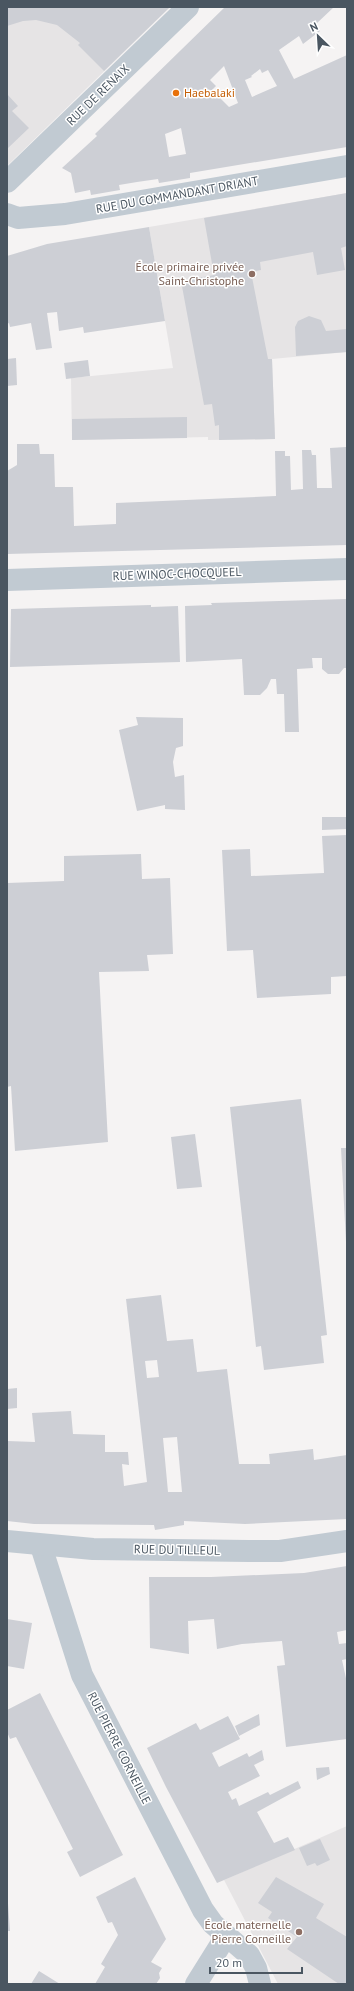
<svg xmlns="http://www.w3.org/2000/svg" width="354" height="1991" font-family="'PT Sans',sans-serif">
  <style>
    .education { fill: #e6e4e5 }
    .building { fill: #cdcfd5; fill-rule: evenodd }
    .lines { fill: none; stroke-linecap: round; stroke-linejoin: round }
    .minor { stroke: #c1cad2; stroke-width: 22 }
    .tertiary { stroke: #c1cad2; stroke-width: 22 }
    .food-dot { fill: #e8710a; stroke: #fff; stroke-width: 1.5 }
    .education-dot { fill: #8d6e63; stroke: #fff; stroke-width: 1.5 }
    .labels { text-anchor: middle; stroke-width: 3; stroke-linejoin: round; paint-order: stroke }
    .food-label { font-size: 12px; fill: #c56008; stroke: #fff; text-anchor: start }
    .street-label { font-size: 12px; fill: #4a5661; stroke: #fff }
    .education-label { font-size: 12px; fill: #785e54; stroke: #fff; text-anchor: end }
  </style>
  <rect width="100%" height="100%" fill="#f5f3f3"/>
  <path class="education" d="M 7,7 L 170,7 L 7,166 Z
    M 347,193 L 347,352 L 272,359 L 275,439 L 208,440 L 208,437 L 72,440 L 71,378 L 173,368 L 149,227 Z
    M 347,1826 L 347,1984 L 278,1984 L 224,1880 Z"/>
  <path class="building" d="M 7,7 L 170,7 L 104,71 L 78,45 L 80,43 L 57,25 L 36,20 L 23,21 L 7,26 Z
    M 225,7 L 334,7 L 316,24 L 320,31 L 303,44 L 299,36 L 279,50 L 294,79 L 347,55 L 347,147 L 190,173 L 190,178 L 159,183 L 158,179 L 137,182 L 119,185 L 120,190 L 91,195 L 90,190 L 75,193 L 71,173 L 62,168 L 97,136 L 95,134 ZM 224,66 L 238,103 L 229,107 L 212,90 L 216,86 L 210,80 ZM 260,69 L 262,73 L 268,70 L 277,86 L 252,97 L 245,80 L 252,77 L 251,76 ZM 181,128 L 186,154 L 169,157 L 165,134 Z
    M 7,94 L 18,106 L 12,111 L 29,128 L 7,149 Z
    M 347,193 L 347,246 L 341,248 L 345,270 L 317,275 L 313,252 L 260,262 L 261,270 L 251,272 L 268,359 L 272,359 L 275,439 L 219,440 L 219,425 L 215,426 L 212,404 L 204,405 L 181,281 L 214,275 L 204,218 Z
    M 149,227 L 165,321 L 84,333 L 83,327 L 59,331 L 57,312 L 47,313 L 52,348 L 36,350 L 31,323 L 10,327 L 9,323 L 7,324 L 7,256 L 47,244 Z
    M 309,316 L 321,320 L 326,331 L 347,329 L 347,352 L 296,356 L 295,327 L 298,321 Z
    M 16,358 L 17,385 L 7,386 L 7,359 Z
    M 88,360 L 90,376 L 66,379 L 64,363 Z
    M 187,417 L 187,438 L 72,440 L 72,419 Z
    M 17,444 L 39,444 L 40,454 L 54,454 L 55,487 L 73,487 L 74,526 L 116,524 L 116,503 L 276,496 L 275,451 L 285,451 L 285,456 L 290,456 L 291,490 L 303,489 L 302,450 L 311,450 L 312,455 L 316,455 L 317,488 L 332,488 L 330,448 L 346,447 L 347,545 L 7,554 L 7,471 L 17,465 Z
    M 347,599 L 347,668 L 344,668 L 339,674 L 328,674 L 322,669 L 322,658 L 312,658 L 313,668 L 297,669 L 299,732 L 285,732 L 284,694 L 277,694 L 276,679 L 271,679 L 267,688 L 260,695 L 244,695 L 242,659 L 186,662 L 185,606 L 212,605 L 211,603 Z
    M 151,605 L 151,607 L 178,606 L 180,662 L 10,667 L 11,609 Z
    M 136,717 L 183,718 L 183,746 L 176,748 L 173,762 L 175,777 L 184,775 L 185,810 L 165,809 L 165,805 L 137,811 L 119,730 L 138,725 Z
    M 322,817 L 347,817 L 347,829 L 322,830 Z
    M 347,835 L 347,976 L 331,977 L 331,994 L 257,998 L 253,950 L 227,951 L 222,850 L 250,849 L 251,876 L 324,873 L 322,836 Z
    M 141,854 L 142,879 L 170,878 L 173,954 L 147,955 L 149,971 L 99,972 L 108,1142 L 15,1151 L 11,1086 L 7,1087 L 7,883 L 64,881 L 64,856 Z
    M 301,1099 L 327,1335 L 321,1336 L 324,1363 L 264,1370 L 261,1346 L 256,1347 L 230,1107 Z
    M 195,1134 L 202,1187 L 177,1189 L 171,1137 Z
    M 341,1148 L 347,1148 L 347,1242 L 346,1242 Z
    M 161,1295 L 167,1341 L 193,1339 L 197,1372 L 227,1369 L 239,1464 L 270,1464 L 269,1454 L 313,1449 L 314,1460 L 347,1455 L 347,1519 L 245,1524 L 184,1521 L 184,1525 L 155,1530 L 154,1525 L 34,1524 L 7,1521 L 7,1441 L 35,1442 L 32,1413 L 71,1411 L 73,1434 L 105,1435 L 105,1452 L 128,1452 L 129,1465 L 122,1464 L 124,1486 L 147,1482 L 126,1299 ZM 157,1360 L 159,1377 L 147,1378 L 145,1361 ZM 177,1437 L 182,1492 L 168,1492 L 163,1438 Z
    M 17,1388 L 17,1408 L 7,1409 L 7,1389 Z
    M 347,1566 L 347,1630 L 337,1632 L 339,1644 L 347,1643 L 347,1659 L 342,1660 L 347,1683 L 347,1739 L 286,1747 L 277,1666 L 285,1665 L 282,1641 L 242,1644 L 217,1649 L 214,1619 L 188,1621 L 189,1654 L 150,1648 L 149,1577 L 211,1577 L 304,1573 Z
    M 7,1619 L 32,1623 L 24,1669 L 7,1666 Z
    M 40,1693 L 123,1855 L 80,1877 L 67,1852 L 73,1849 L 16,1737 L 10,1739 L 7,1732 L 7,1710 Z
    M 259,1714 L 260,1725 L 239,1736 L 235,1726 Z
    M 228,1716 L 240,1739 L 212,1753 L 219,1767 L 247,1753 L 249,1757 L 262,1750 L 264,1760 L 254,1765 L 260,1776 L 228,1792 L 232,1800 L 236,1798 L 239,1806 L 268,1792 L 270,1795 L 298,1781 L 301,1788 L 257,1812 L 274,1843 L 288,1837 L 295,1850 L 217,1883 L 166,1787 L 147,1748 L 196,1723 L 200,1730 Z
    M 329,1767 L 330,1774 L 317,1780 L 316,1768 Z
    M 320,1839 L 330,1860 L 317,1866 L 315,1863 L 307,1866 L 299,1848 Z
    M 135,1877 L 166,1939 L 151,1962 L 162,1968 L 159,1973 L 160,1978 L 156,1984 L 95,1984 L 105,1967 L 101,1964 L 118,1935 L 112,1922 L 108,1923 L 96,1897 Z
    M 276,1877 L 324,1904 L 316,1918 L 347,1937 L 347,1984 L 339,1984 L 287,1949 L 297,1937 L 268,1918 L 272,1912 L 258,1903 Z
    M 7,1890 L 10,1931 L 7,1931 Z
    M 39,1971 L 60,1984 L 31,1984 Z"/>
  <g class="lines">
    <path class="minor" d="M 7,214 L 18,218 L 65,214 L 347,166
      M 41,1546 L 82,1675 L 203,1910 L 213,1924 L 249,1955 L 256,1968 L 260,1984
      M 196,1984 L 226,1936"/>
    <path class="tertiary" d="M 7,182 L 188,7
      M 7,580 L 347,569
      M 7,1541 L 93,1549 L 249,1551 L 280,1551 L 347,1541"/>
  </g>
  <circle class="food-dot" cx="176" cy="93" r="4"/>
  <g class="education-dot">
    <circle cx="252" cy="274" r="4"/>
    <circle cx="299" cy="1932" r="4"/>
  </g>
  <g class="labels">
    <g class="food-label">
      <text x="184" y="97">Haebalaki</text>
    </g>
    <g class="street-label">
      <text transform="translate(98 95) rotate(-44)" y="4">RUE DE RENAIX</text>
      <text transform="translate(177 195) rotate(-10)" y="4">RUE DU COMMANDANT DRIANT</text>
      <text transform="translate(177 574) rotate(-2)" y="4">RUE WINOC-CHOCQUEEL</text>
      <text transform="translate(177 1550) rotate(1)" y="4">RUE DU TILLEUL</text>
      <text transform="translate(119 1748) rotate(63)" y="4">RUE PIERRE CORNEILLE</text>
    </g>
    <g class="education-label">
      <text x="244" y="271">École primaire privée<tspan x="244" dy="14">Saint-Christophe</tspan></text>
      <text x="291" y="1929">École maternelle<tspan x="291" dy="14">Pierre Corneille</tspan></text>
    </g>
  </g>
  <rect width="354" height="1991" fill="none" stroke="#4a5661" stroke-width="16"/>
  <g transform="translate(318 36) rotate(335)" stroke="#ffffff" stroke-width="3" paint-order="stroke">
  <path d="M0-3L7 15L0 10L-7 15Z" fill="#4a5661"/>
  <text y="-6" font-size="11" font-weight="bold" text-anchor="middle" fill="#4a5661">N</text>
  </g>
  <path d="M210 1967v6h92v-6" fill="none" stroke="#4a5661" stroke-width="2"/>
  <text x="216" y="1967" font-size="12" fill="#4a5661" stroke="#ffffff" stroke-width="3" paint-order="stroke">20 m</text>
</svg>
